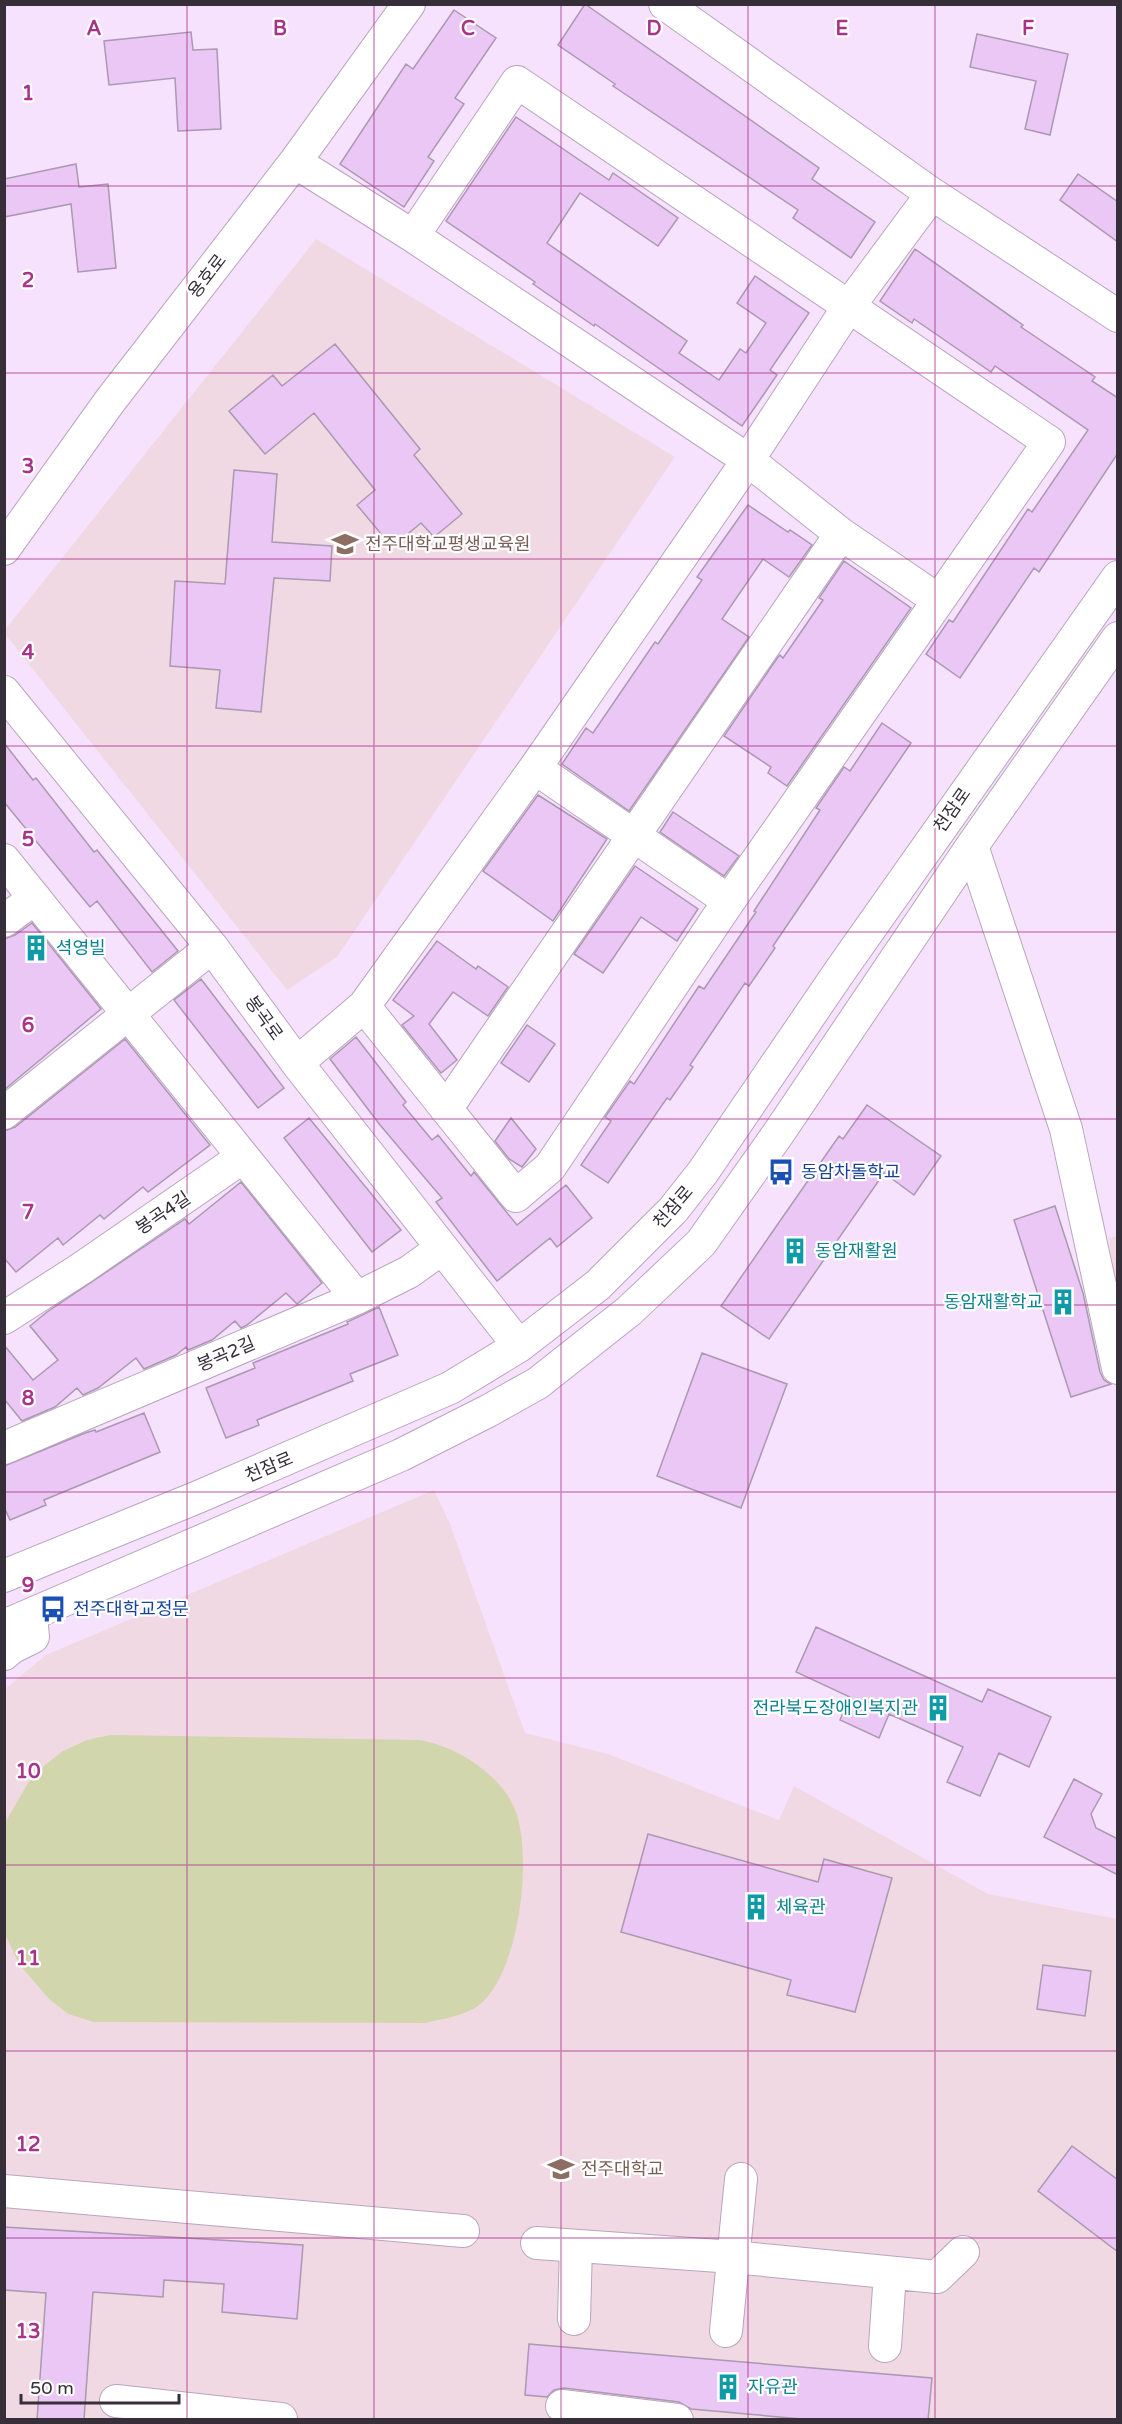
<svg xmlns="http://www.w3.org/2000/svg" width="1122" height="2424" font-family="'Varela Round','Noto Sans KR',sans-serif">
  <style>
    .education { fill: #f1d9e3 }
    .green { fill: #d2d6ad }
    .building { fill: #eac7f4; stroke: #ab98b1; stroke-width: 1.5 }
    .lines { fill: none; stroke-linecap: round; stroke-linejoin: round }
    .minor-casing { stroke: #b9a5be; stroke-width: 34 }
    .minor { stroke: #fff; stroke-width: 32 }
    .grid { fill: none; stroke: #a9328a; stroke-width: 1.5; stroke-opacity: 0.55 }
    .labels { text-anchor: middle; stroke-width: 4.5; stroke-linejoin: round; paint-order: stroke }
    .street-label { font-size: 18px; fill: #362e39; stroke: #fff }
    .education-label { font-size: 18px; fill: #785e54; stroke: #fff; text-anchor: start }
    .culture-label { font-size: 18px; fill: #0d838f; stroke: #fff; text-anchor: start }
    .transit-label { font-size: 18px; fill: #164399; stroke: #fff; text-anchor: start }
    .grid-label { font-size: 20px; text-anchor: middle; font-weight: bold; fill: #a9328a; stroke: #fff; stroke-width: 4.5; stroke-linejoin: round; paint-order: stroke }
  </style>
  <rect width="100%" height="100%" fill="#f7e2fd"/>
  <path class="education" d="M 316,239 L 675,457 L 337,957 L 287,990 L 5,634 L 4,631 Z
    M 1117,1236 L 1117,1295 L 1109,1238 Z
    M 434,1490 L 450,1524 L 525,1733 L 608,1754 L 779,1820 L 794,1786 L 988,1894 L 1117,1919 L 1117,2419 L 5,2420 L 5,1689 L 46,1655 Z"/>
  <path class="green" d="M 110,1735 L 419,1740 C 454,1745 499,1773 514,1807 C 534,1852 520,1975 478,2006 C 463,2016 443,2019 425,2023 L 94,2022 L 68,2014 L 49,1999 L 19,1964 L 9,1943 L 4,1932 L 5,1823 L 28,1783 L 45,1765 L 63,1751 L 87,1740 Z"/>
  <path class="building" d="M 585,4 L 819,168 L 812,179 L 875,222 L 851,258 L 793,218 L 798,210 L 613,86 L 615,84 L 558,45 Z
    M 454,10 L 496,38 L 455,98 L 464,104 L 428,157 L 434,161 L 404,207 L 340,164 L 406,64 L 413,69 Z
    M 191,32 L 193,50 L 217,49 L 221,129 L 178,131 L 175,78 L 109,85 L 104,41 Z
    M 977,34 L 1068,54 L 1050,135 L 1025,129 L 1036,81 L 970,67 Z
    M 516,117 L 609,180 L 613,173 L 678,218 L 658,246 L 580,193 L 547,243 L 687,341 L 679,353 L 719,380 L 740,349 L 746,353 L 766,323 L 737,303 L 755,276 L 809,313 L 770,370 L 777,375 L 742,426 L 595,324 L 594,326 L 533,284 L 535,282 L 446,221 Z
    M 76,164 L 79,187 L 108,184 L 116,268 L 78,272 L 71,204 L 4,217 L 4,179 Z
    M 1078,174 L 1118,202 L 1118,242 L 1060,200 Z
    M 915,249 L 1023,325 L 1021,327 L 1095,377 L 1092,381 L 1118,398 L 1118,453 L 1039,572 L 1034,568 L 960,678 L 926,654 L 949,620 L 953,622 L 1028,509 L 1032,512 L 1088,430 L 995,366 L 991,372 L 914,319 L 912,323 L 880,301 Z
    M 335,344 L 420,449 L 414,455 L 462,514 L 434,537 L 421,523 L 392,547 L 357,505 L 375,490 L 314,413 L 265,454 L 229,411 L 273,375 L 282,386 Z
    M 234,470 L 277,474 L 272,542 L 332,546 L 330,581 L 274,578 L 261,712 L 216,708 L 220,670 L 170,666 L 175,581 L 225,584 Z
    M 748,505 L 788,532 L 790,530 L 812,545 L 789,577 L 763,559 L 722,619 L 749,637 L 629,811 L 562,764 L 586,728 L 593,733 L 655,642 L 658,644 L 702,580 L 697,577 Z
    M 844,561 L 911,608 L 787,786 L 768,773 L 771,767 L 724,736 L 778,657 L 780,655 L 783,658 L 823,600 L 819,598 Z
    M 882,723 L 911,743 L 773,946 L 775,948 L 749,986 L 745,983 L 690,1065 L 693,1067 L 670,1100 L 667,1098 L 608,1183 L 581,1165 L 611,1121 L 605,1117 L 630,1081 L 634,1084 L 699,986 L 704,989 L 756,912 L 754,911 L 820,810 L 816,808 L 844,767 L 850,771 Z
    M 4,743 L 33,780 L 36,778 L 94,852 L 97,850 L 178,951 L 152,972 L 97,901 L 90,907 L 4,802 Z
    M 538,795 L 607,839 L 553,921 L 483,871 Z
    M 673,812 L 739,856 L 724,876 L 660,832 Z
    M 635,866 L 698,909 L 677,941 L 641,917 L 603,973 L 574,954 Z
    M 32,923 L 101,1009 L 4,1090 L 4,939 L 15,935 Z
    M 437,941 L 476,969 L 478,966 L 508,987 L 488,1016 L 453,992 L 429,1024 L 457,1060 L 441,1073 L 402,1025 L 414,1016 L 393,1000 Z
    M 201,979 L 284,1088 L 258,1108 L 174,1000 Z
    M 527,1025 L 555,1044 L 529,1082 L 501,1063 Z
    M 356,1037 L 406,1102 L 403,1105 L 432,1140 L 438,1135 L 471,1176 L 474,1172 L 517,1225 L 566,1185 L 592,1218 L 557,1247 L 550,1238 L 497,1281 L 436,1202 L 442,1198 L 380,1125 L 330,1059 Z
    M 125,1039 L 210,1145 L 148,1192 L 143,1187 L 104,1219 L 100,1215 L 63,1245 L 58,1238 L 16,1272 L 4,1258 L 4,1131 L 15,1127 Z
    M 867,1105 L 941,1156 L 914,1195 L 884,1173 L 769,1339 L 721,1306 L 839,1136 L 843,1139 Z
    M 309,1118 L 401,1230 L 372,1252 L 284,1138 Z
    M 511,1118 L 536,1149 L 522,1167 L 509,1159 L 495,1141 Z
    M 241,1182 L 322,1283 L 297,1304 L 286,1293 L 247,1325 L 241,1328 L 235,1321 L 212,1340 L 188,1350 L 186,1347 L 176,1355 L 144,1369 L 136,1358 L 98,1388 L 83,1395 L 77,1388 L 55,1407 L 22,1421 L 4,1399 L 4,1345 L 33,1380 L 58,1360 L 30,1326 L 47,1312 L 185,1219 L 189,1224 Z
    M 1055,1206 L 1083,1293 L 1100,1372 L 1104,1380 L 1111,1384 L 1071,1397 L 1014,1220 Z
    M 379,1307 L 398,1355 L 350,1374 L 353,1381 L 257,1420 L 259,1425 L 226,1438 L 206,1388 L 255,1368 L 253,1363 L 348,1324 L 347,1322 Z
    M 702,1353 L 787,1384 L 741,1508 L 657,1476 Z
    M 144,1413 L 160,1452 L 44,1500 L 46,1505 L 10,1520 L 4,1507 L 4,1466 L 85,1433 L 95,1430 L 96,1432 Z
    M 816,1627 L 982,1702 L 988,1689 L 1051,1717 L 1029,1767 L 999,1753 L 980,1796 L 947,1782 L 963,1747 L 889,1714 L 879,1738 L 840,1720 L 850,1697 L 796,1672 Z
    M 1074,1779 L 1102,1794 L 1091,1814 L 1096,1828 L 1118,1839 L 1118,1875 L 1044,1837 Z
    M 648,1834 L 818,1882 L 824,1859 L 892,1878 L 855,2012 L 787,1995 L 791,1980 L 621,1932 Z
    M 1043,1965 L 1091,1971 L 1085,2016 L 1037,2009 Z
    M 1072,2146 L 1118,2180 L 1118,2252 L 1038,2191 Z
    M 4,2227 L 303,2245 L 297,2319 L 222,2312 L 224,2284 L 164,2280 L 163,2297 L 93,2292 L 84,2420 L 37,2420 L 46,2293 L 4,2290 Z
    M 529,2344 L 932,2378 L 928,2420 L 813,2420 L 691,2409 L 679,2402 L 564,2388 L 554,2390 L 547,2397 L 525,2395 Z"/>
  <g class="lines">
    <g class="minor-casing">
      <path id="minor" d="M 665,4 L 932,194 L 1118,316
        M 295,162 L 413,236 L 748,460 L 841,534 L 938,600
        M 4,549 L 110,401 L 295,162 L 409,4
        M 4,692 L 212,947 L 297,1063 L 519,1346
        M 535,768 L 729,901
        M 972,846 L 1066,1129 L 1118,1368
        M 4,860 L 357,1298
        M 4,921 L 35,898
        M 364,1006 L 516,1196 L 550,1167 L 729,901 L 1049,442 L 517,82 L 413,236
        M 297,1063 L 364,1006 L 535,768 L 748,460 L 849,306 L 932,194
        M 446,1109 L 841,534
        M 4,1113 L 212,947
        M 4,1318 L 82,1268 L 243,1157
        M 4,1448 L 357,1298 L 409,1272 L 441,1249
        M 4,1576 L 198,1497 L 450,1388 L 519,1346 L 598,1285 L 673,1210 L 703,1172 L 840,971 L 1118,577
        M 4,1626 L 401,1455 L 488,1411 L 538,1383 L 629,1311 L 701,1243 L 778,1134 L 972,846 L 1118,638
        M 4,1654 L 11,1648 L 33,1637 L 31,1616
        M 4,2191 L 463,2231
        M 537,2243 L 733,2257 L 937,2277 L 963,2252
        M 574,2319 L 576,2246
        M 726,2331 L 741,2179
        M 885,2346 L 890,2273
        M 116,2401 L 281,2419
        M 562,2406 L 677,2420"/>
    </g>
    <use href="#minor" class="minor"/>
  </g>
  <path class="grid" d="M 187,4 L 187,2420M 374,4 L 374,2420M 561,4 L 561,2420M 748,4 L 748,2420M 935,4 L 935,2420M 4,186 L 1118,186M 4,373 L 1118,373M 4,559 L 1118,559M 4,746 L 1118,746M 4,932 L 1118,932M 4,1119 L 1118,1119M 4,1305 L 1118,1305M 4,1492 L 1118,1492M 4,1678 L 1118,1678M 4,1865 L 1118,1865M 4,2051 L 1118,2051M 4,2238 L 1118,2238"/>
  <defs>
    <g id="university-bare" transform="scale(2.07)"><path d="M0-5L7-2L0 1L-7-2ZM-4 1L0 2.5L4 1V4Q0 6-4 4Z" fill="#8d6e63" stroke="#fff" stroke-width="2.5" paint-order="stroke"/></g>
    <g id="building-bare" transform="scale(2.07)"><path d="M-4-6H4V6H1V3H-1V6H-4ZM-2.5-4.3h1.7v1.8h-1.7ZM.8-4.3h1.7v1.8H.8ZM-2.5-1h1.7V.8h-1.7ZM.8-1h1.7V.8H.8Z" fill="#0f9aa8" stroke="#fff" stroke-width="2.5" paint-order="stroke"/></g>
    <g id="bus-bare" transform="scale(2.07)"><path d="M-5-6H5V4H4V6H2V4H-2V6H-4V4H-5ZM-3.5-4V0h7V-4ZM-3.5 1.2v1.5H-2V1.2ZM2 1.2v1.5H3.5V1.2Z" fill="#1a4fb4" stroke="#fff" stroke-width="2.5" paint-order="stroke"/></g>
  </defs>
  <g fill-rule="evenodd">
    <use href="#university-bare" x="345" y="544"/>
    <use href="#building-bare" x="36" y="948"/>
    <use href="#bus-bare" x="781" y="1172"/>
    <use href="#building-bare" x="795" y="1251"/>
    <use href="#building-bare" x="1063" y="1302"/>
    <use href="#bus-bare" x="53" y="1609"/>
    <use href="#building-bare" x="938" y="1708"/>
    <use href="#building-bare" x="756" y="1907"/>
    <use href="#university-bare" x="561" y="2169"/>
    <use href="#building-bare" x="728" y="2387"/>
  </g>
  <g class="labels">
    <g class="street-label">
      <text transform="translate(207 276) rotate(-52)" y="6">용호로</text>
      <text transform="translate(952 810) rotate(-55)" y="6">천잠로</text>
      <text transform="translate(264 1018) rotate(54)" y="6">봉곡로</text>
      <text transform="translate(673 1207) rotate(-49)" y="6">천잠로</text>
      <text transform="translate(163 1213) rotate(-34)" y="6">봉곡4길</text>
      <text transform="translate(226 1354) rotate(-23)" y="6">봉곡2길</text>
      <text transform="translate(269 1467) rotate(-23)" y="6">천잠로</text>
    </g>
    <g class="education-label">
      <text x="365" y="550">전주대학교평생교육원</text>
      <text x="581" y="2175">전주대학교</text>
    </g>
    <g class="culture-label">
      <text x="56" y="954">셕영빌</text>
      <text x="815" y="1257">동암재활원</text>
      <text x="1043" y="1308" text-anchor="end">동암재활학교</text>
      <text x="918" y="1714" text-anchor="end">전라북도장애인복지관</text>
      <text x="776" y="1913">체육관</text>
      <text x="748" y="2393">자유관</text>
    </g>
    <g class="transit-label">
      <text x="801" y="1178">동암차돌학교</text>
      <text x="73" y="1615">전주대학교정문</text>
    </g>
  </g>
  <g class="grid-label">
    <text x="94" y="35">A</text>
    <text x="280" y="35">B</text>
    <text x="468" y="35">C</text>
    <text x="654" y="35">D</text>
    <text x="842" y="35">E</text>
    <text x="1028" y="35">F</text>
    <text x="28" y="100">1</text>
    <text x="28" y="287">2</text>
    <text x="28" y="473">3</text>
    <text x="28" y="659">4</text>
    <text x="28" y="846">5</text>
    <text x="28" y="1032">6</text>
    <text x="28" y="1219">7</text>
    <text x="28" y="1405">8</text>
    <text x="28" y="1592">9</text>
    <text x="28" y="1778">10</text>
    <text x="28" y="1965">11</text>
    <text x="28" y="2151">12</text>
    <text x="28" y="2338">13</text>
  </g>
  <rect width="1122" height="2424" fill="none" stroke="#362e39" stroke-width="12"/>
  <path d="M21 2394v9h158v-9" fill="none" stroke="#362e39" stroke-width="3"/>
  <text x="30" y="2394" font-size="18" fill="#362e39" stroke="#ffffff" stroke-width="4.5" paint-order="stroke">50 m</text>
</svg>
